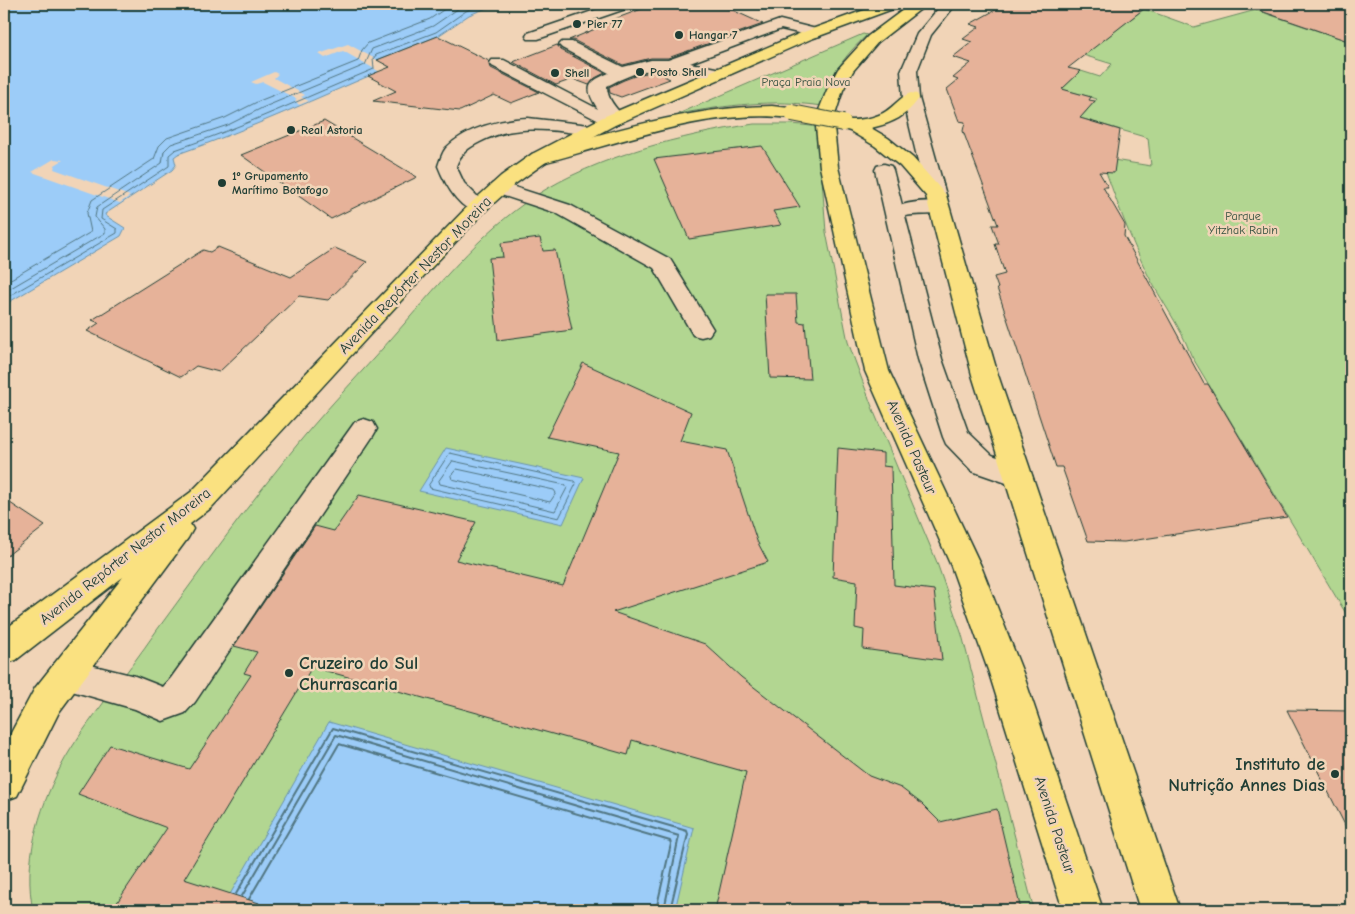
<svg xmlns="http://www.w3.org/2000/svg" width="1355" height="914" font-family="'Comic Neue',sans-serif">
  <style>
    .green { fill: #b2d691; stroke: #688a62 }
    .water { fill: #9cccf8; stroke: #6a93aa }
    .pier { fill: #f1d4b7 }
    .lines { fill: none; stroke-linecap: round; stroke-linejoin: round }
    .shore-far1 { stroke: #517682; stroke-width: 1 }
    .shore { stroke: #517682; stroke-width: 2 }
    .building { fill: #e6b299; stroke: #1f3d34 }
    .minor-casing { stroke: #1f3d34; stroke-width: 3 }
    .major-casing { stroke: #1f3d34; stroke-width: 3 }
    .highway-casing { stroke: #1f3d34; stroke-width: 3 }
    .minor { fill: #f1d4b7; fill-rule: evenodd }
    .major { fill: #fae180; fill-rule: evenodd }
    .highway { fill: #fae180; fill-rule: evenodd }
    .major-bridge-casing { stroke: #1f3d34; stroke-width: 18; stroke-linecap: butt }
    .major-bridge { stroke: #fae180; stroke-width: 16 }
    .poi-dot { fill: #1f3d34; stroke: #f1d4b7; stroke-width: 2 }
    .labels { text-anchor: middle; stroke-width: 5; stroke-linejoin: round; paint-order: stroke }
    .far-poi-label { font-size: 12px; font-weight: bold; fill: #1f3d34; stroke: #f1d4b7; text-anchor: start }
    .far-park-label { font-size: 12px; fill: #2e4c3d; stroke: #f1d4b7 }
    .street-label { font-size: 15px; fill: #1f3d34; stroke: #f1d4b7 }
    .near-poi-label { font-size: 18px; font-weight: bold; fill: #1f3d34; stroke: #f1d4b7; text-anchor: start }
  </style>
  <rect width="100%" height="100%" fill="#f1d4b7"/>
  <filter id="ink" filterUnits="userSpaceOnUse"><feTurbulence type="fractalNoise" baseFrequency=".02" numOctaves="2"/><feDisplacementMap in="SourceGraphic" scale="10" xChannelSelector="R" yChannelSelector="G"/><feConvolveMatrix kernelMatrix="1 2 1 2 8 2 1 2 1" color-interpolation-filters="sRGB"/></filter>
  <g filter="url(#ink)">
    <path class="green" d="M 1144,9 L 1194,27 L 1256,10 L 1351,42 L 1351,622 L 1191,355 C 1180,325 1161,301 1147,273 C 1129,236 1115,197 1101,158 L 1151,166 L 1148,138 L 1080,118 L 1097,99 L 1062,89 L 1081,71 L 1100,77 L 1112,64 L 1083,55 Z
      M 863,34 L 867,35 C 846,54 828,77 823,106 C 771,99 729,105 678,114 Z
      M 754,124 L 792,124 L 821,127 L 821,166 L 826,232 L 848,342 L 874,412 L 936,560 L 962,635 L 1034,910 L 33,910 C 23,863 38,811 60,768 C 73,743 90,721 107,698 C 124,676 141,653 157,630 C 204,566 250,502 301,440 C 329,406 361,373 391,339 C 435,289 479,233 535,196 C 597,156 682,135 754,124 Z"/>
    <path class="water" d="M 4,4 L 497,4 L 469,15 L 438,36 L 377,60 L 390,67 C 319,97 250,129 178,154 L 174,157 L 176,165 L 172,170 L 105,214 L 106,216 L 125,228 L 121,236 L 4,305 Z
      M 446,448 L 584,478 L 563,524 L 419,491 Z
      M 329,722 L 694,828 L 675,910 L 221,910 Z"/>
    <path class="pier" d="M 348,44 L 390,67 L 380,72 L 343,51 L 325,58 L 319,54 Z
      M 274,72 L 278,74 L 274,78 L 305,95 L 301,97 L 309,101 L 299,105 L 295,100 L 297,99 L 263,82 L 256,84 L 251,82 Z
      M 54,159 L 63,160 L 55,165 L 54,169 L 130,196 L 120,203 L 32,172 Z"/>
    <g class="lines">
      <path class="shore-far1" d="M 4,283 L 91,232 L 87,213 L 92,200 L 154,159 L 159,146 L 167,138 L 225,118 L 259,101 L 358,61 L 362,50 L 368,43 L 430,19 L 452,4
        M 4,292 L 105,233 L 105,229 L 95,217 L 97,207 L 162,163 L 164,151 L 171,144 L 228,125 L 262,108 L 365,65 L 372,49 L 433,26 L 465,4
        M 4,299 L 117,233 L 117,229 L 101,219 L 102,210 L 169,166 L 169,155 L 175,150 C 243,127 308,96 374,69 L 373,59 L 376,55 L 436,32 L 466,11 L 481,4
        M 450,453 L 574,481 L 576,484 L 559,518 L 430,488 L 429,485 Z
        M 453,461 L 565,485 L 567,488 L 555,511 L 440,484 L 439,481 Z
        M 457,469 L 554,490 L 556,493 L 550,502 L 452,479 L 451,476 Z"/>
      <path class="shore" d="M 236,894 L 333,728 L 687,831 L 688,834 L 670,910
        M 242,896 L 336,735 L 679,836 L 664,910
        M 249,899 L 339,744 L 670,841 L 671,844 L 656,910"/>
    </g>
    <path class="building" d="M 655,4 L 719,4 L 763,24 L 668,58 L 651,58 L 623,65 L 573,40 L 569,40 L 614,21 L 612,20 Z
      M 1006,4 L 1150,4 L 1068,68 L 1081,71 L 1062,89 L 1091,97 L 1089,100 L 1095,101 L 1080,118 L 1120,130 L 1114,173 L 1099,172 L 1108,187 L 1103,187 L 1125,225 L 1124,236 L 1204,384 L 1208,384 L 1287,517 L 1124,542 L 1088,541 L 1062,467 L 1056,467 L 997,288 L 998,288 L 994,277 L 1005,274 L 995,244 L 999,244 L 992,225 L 998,225 L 963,131 L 965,122 L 959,121 L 947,89 L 958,80 L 953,78 L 971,63 L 953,57 L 972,42 L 963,39 L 979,27 L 970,24 Z
      M 1256,4 L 1351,4 L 1351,42 L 1255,9 Z
      M 438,36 L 489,61 L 491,68 L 539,92 L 511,103 L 494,95 L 460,111 L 373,101 L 396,91 L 368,76 L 390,67 L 377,60 Z
      M 557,45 L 561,50 L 605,73 L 595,78 L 589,85 L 573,79 L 556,85 L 513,62 Z
      M 660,71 L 674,72 L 664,76 L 670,79 L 621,97 L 610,93 L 609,87 L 624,80 L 640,74 Z
      M 324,121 L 417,177 L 331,219 L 241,155 Z
      M 762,146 L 800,207 L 773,211 L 781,225 L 689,239 L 654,159 Z
      M 540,238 L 543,251 L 555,250 L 572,330 L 498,340 L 489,258 L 503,257 L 501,243 Z
      M 218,247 L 291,277 L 335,248 L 367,262 L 328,300 L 299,296 L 219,372 L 196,366 L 181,377 L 87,331 L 99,323 L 92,320 L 203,250 L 210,252 Z
      M 765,294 L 796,294 L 798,322 L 805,323 L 810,379 L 770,378 Z
      M 583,363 L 691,412 L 680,441 L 727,450 L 757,541 L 768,562 L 613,612 L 705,644 L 741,677 L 869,776 L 901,788 L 922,804 L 940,822 L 997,809 L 1021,910 L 715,910 L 746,772 L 632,740 L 628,755 L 312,667 L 184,879 L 259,903 L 258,910 L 112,910 L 167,828 L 78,794 L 110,745 L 189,769 L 251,675 L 244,673 L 257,652 L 234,646 L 315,526 L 334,531 L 359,495 L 476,522 L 456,560 L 563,586 L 619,452 L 547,437 Z
      M 838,448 L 883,453 L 883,466 L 891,467 L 894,585 L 934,590 L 942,660 L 863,649 L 864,630 L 855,628 L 857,581 L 833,577 Z
      M 4,499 L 45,526 L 4,558 Z
      M 1287,710 L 1351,711 L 1351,837 Z"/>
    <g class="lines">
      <g class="minor-casing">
        <path id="minor" d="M 613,4 L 633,4 L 631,7 L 538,39 L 528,39 L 526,36 L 528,33 Z
          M 942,4 L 956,4 L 931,35 L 917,71 L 919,98 L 946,195 L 943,199 L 936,201 L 929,199 L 926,195 L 903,98 L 901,71 L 917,34 Z
          M 780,20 L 820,30 L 822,33 L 820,36 L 815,37 L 781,29 L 690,63 L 726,70 L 728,73 L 726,76 L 720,78 C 697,76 674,67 651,70 C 635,72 621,79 607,86 C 607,100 616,107 624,118 L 621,122 L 609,126 L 492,66 L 490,63 L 492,60 L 504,60 L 598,109 C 584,88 587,82 609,73 L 562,48 L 559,45 L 562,42 L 572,42 L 623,67 L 651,60 L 668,60 Z
          M 528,118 L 590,125 L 596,126 L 599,130 L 596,134 L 590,135 C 551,130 516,123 480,142 C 468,148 461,153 456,166 L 464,183 L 488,207 L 485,211 C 462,217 445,184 438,166 C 440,160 442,153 446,148 C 465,128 502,119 528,118 Z
          M 884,164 L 891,166 L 893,170 L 902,205 C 916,201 932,200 946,204 L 949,208 L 946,212 C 933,216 919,213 905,216 L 942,359 L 968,432 L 992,455 L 1028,468 L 1032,476 L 1028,484 L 1018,487 L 972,471 L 946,444 L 943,437 L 918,359 L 875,170 L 877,166 Z
          M 499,182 L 570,205 L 670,259 L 713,329 L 709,335 L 701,337 L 693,335 L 654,268 L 556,213 L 492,192 L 489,188 L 492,184 Z
          M 364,419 L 373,422 L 377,429 L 373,436 L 195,702 L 185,713 L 163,721 L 135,709 L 54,686 L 49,675 L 54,664 L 66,659 L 135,676 L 163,687 L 171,678 L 355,422 Z"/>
      </g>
      <g class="major-casing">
        <path id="major" d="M 911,4 L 927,4 L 878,42 L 853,71 L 843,90 L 835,115 L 834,127 L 838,167 L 889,371 L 981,566 L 1023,673 L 1103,910 L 1063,910 L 989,673 L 951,566 L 865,371 L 820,167 L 816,127 L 817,115 L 827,90 L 838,69 L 868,36 Z
          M 911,93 L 917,94 L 919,98 C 907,116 893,123 871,128 L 888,138 L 913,158 L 946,195 L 998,375 L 1180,910 L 1140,910 L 972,375 L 926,196 L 900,166 L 875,146 L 850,131 L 837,127 L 834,123 L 837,119 C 843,118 846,120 852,120 C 860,120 872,118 879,115 C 892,110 900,96 911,93 Z
          M 772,106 L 798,109 L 801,113 L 798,117 L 792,118 C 706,108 621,143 539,164 L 532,162 L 530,158 L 532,154 C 610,131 691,107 772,106 Z"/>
      </g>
      <g class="highway-casing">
        <path id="highway" d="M 881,4 L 900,4 L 898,7 L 811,39 L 615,125 L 546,162 L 515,184 L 485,211 L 432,267 L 211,508 L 190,524 L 193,529 L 188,538 L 59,712 L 17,796 L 4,801 L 4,746 L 35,688 L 123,577 L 16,660 L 4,664 L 4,630 L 191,492 L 471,203 L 501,176 L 532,154 L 603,117 L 801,33 Z"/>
      </g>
      <use href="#minor" class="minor"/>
      <use href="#major" class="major"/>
      <use href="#highway" class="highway"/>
      <g class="major-bridge-casing">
        <path id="major-bridge" d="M 792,113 L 843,123"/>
      </g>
      <use href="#major-bridge" class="major-bridge"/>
    </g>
  </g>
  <g class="poi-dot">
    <circle cx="577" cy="24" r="5"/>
    <circle cx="679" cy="35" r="5"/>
    <circle cx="640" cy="72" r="5"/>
    <circle cx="555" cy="73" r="5"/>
    <circle cx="291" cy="130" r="5"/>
    <circle cx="222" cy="183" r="5"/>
    <circle cx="289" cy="673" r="5"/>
    <circle cx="1335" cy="774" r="5"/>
  </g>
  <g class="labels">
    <g class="far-poi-label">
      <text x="587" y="28">Pier 77</text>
      <text x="689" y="39">Hangar 7</text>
      <text x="650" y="76">Posto Shell</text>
      <text x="565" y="77">Shell</text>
      <text x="301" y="134">Real Astoria</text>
      <text x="232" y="180">1º Grupamento<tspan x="232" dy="14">Marítimo Botafogo</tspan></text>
    </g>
    <g class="far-park-label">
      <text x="806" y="86">Praça Praia Nova</text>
      <text x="1243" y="220">Parque<tspan x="1243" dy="14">Yitzhak Rabin</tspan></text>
    </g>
    <g class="street-label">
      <text transform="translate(415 275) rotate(-46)" y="5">Avenida Repórter Nestor Moreira</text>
      <text transform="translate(912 447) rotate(66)" y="5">Avenida Pasteur</text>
      <text transform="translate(125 556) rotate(-38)" y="5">Avenida Repórter Nestor Moreira</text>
      <text transform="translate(1055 825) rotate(72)" y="5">Avenida Pasteur</text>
    </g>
    <g class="near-poi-label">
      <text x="299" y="669">Cruzeiro do Sul<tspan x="299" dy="21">Churrascaria</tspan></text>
      <text x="1325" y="770" text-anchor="end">Instituto de<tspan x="1325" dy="21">Nutrição Annes Dias</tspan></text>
    </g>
  </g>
  <rect width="1355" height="914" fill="none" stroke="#f1d4b7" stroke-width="20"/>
  <rect x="10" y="10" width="1335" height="894" fill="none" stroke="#1f3d34" stroke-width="2" filter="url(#ink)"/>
</svg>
